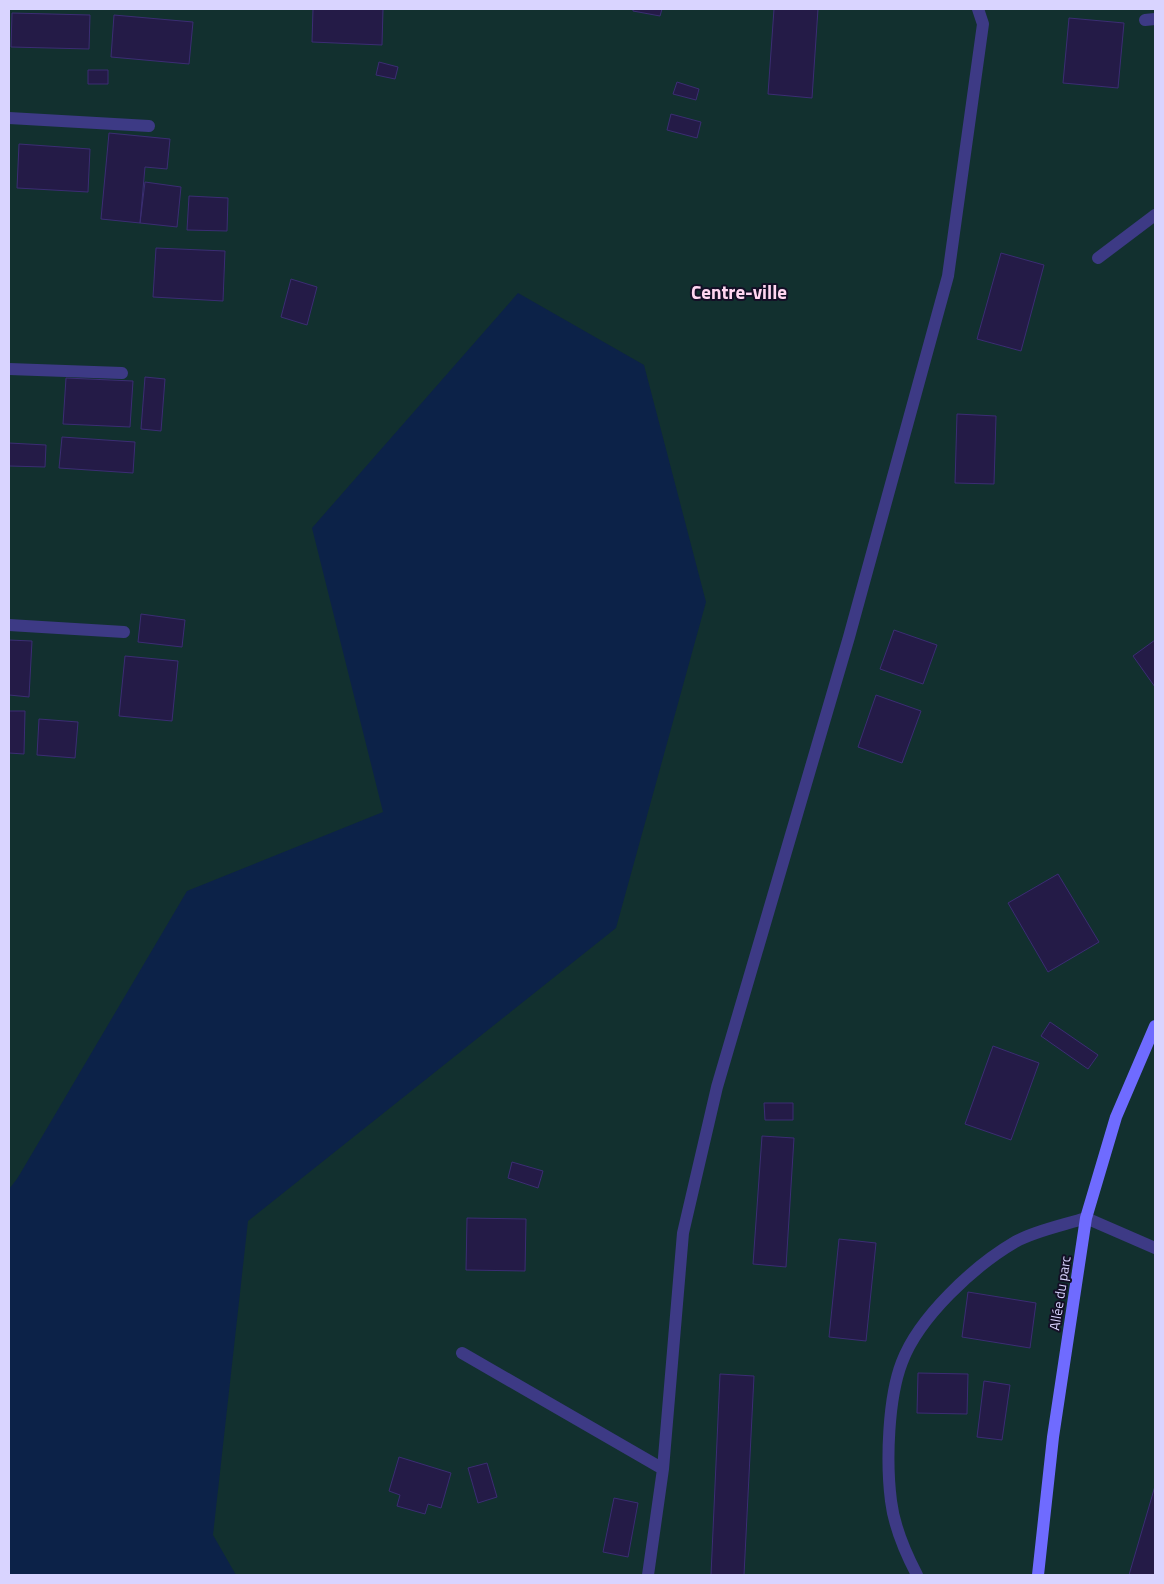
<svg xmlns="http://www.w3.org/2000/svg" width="1164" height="1584" font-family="'Titillium Web',sans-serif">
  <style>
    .green { fill: #12302f }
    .water { fill: #0c2248 }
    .building { fill: #241b47; stroke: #3b2d73 }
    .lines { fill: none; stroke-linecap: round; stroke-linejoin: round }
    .street { stroke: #3d3a85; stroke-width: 12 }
    .secondary { stroke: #6f6bff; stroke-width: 12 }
    .labels { text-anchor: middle; stroke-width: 4; stroke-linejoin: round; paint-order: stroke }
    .street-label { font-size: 14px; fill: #d9d4ff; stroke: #130f26 }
    .district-label { font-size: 19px; font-weight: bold; fill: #ffd6f0; stroke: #130f26 }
  </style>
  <rect width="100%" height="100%" fill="#130f26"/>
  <path class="green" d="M 9,9 L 1155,9 L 1155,1575 L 9,1575 Z"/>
  <path class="water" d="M 518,293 L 644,365 L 706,602 L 616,928 L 248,1221 L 213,1535 L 236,1575 L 9,1575 L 9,1189 L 17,1179 L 187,891 L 383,812 L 312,528 Z"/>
  <path class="building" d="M 313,9 L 383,9 L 382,45 L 312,42 Z
    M 633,9 L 662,9 L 660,16 L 633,11 Z
    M 774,9 L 818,9 L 812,98 L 768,94 Z
    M 12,13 L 90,15 L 89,49 L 11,47 Z
    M 114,15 L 193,22 L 189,64 L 111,57 Z
    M 1069,18 L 1124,23 L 1118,88 L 1063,83 Z
    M 379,62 L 398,67 L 395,79 L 376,75 Z
    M 88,70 L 108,70 L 108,84 L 88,84 Z
    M 677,82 L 699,89 L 696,100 L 673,94 Z
    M 671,114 L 701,122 L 697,138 L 667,130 Z
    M 109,133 L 170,139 L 167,169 L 145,167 L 140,223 L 101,219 Z
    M 19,144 L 90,149 L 88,192 L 17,188 Z
    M 145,182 L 181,187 L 177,227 L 140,223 Z
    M 189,196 L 228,198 L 227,231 L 187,230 Z
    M 156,248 L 225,251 L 223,301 L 153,297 Z
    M 1001,253 L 1044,265 L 1021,351 L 977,339 Z
    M 291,279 L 317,287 L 307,325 L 281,317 Z
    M 145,377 L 165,379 L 161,431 L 141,429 Z
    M 66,378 L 133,381 L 130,427 L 63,424 Z
    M 957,414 L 996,416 L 994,484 L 955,483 Z
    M 62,437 L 135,442 L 133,473 L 59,468 Z
    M 9,443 L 46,445 L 45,467 L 9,466 Z
    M 141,614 L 185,620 L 182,647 L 138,642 Z
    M 894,630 L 937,645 L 923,684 L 880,669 Z
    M 9,640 L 32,641 L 29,697 L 9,695 Z
    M 1155,640 L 1155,687 L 1133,656 Z
    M 125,656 L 178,661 L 172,721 L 119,716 Z
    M 876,695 L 921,711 L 902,763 L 858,747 Z
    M 9,711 L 25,711 L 24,754 L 9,753 Z
    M 39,719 L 78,722 L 75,758 L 37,755 Z
    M 1058,874 L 1099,942 L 1048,972 L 1008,903 Z
    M 1050,1022 L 1098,1055 L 1088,1069 L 1041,1036 Z
    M 993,1046 L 1039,1063 L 1011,1140 L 965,1124 Z
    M 764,1103 L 793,1103 L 793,1120 L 765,1120 Z
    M 762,1136 L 794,1138 L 786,1267 L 753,1264 Z
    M 512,1162 L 543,1171 L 538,1188 L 508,1178 Z
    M 467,1218 L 526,1219 L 525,1271 L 466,1270 Z
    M 839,1239 L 876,1243 L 866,1341 L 829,1337 Z
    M 968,1292 L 1036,1303 L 1030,1348 L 962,1337 Z
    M 918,1373 L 968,1374 L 967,1414 L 917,1413 Z
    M 720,1374 L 754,1376 L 744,1575 L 711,1575 Z
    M 984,1381 L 1010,1385 L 1002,1440 L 977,1437 Z
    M 399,1457 L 451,1473 L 441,1508 L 428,1504 L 425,1514 L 397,1506 L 400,1495 L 389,1491 Z
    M 487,1463 L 497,1497 L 478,1503 L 468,1468 Z
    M 1155,1486 L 1155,1575 L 1129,1575 Z
    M 614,1498 L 638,1503 L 628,1557 L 603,1552 Z"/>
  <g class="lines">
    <path class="street" d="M 1145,20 L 1155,19
      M 9,118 L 149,126
      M 1098,258 L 1155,215
      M 9,369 L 122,373
      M 9,625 L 124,632
      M 462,1353 L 663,1469
      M 648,1575 L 663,1469 L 683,1233 L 717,1087 L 849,637 L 948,276 L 983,24 L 978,9
      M 917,1575 C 905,1552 894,1526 891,1501 C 886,1462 888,1398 902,1362 C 919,1317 974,1266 1015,1242 C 1034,1231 1064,1225 1086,1218 L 1155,1248"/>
    <path class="secondary" d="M 1038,1575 L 1053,1437 L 1086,1218 L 1116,1117 L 1155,1026"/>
  </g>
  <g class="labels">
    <g class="street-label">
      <text transform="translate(1060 1293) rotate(-81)" y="5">Allée du parc</text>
    </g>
    <g class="district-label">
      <text x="739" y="299">Centre-ville</text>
    </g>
  </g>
  <rect width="1164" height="1584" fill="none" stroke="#d9d4ff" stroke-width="20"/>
</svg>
